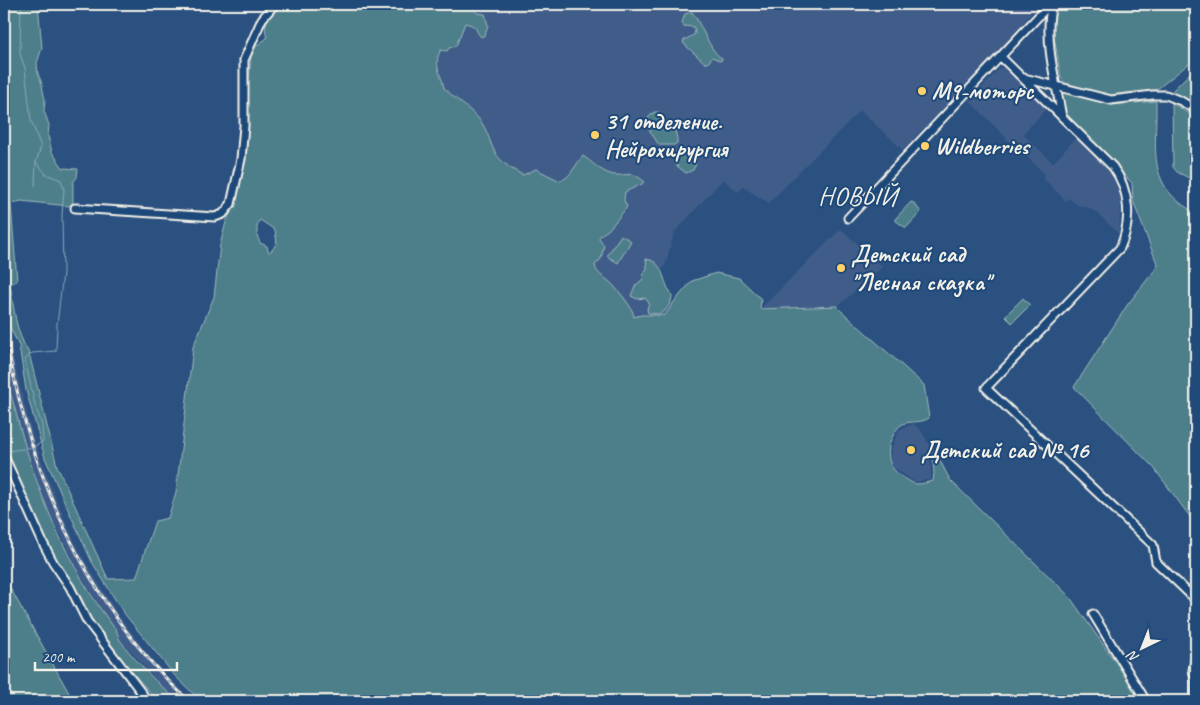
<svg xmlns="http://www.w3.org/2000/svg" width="1200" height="705" font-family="Caveat,sans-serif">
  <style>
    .built { fill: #3f5d8a }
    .green { fill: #4d7f8b; stroke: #a0b8ba; fill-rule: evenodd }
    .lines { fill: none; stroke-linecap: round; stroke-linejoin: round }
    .stream { stroke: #89a8bc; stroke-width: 1 }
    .minor-casing { stroke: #f4f1e8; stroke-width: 11 }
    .minor { stroke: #1f4a7a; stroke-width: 7 }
    .rail-casing { stroke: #f4f1e8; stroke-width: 3 }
    .rail { stroke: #1f4a7a; stroke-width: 1; stroke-dasharray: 4; stroke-linecap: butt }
    .poi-dot { fill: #ffd166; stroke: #1f4a7a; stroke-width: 2 }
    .labels { text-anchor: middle; stroke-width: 4; stroke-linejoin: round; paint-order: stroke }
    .poi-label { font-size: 24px; font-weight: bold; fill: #f4f1e8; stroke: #1f4a7a; text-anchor: start }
    .quarter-label { font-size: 26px; letter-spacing: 1px; fill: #f4f1e8; stroke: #1f4a7a }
  </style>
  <rect width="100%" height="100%" fill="#2b5180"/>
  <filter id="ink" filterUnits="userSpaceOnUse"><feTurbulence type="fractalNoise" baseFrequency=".02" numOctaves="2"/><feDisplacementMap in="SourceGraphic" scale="10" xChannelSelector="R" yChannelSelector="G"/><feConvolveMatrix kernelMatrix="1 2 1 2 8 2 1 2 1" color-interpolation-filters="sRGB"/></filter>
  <g filter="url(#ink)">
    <path class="built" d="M 374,4 L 1039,4 L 1005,44 L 903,150 L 860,110 L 769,203 L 743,187 L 738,192 L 723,179 L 674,233 L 665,266 L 651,281 L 674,302 L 665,315 L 640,341 Z
      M 1002,67 L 1012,77 L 1015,77 L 1047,108 L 1023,134 L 1053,163 L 1076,138 L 1112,174 L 1121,200 L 1119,234 L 1097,213 L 1089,208 L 1077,205 L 1069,198 L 1066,201 L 1042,177 L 1045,174 L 1043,172 L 1017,147 L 1014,149 L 1009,144 L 1010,142 L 970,101 L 1000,68 Z
      M 841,229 L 882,267 L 838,306 L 760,309 Z
      M 4,288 L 13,356 L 20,387 L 33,437 L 49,481 L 67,525 L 80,553 L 118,615 L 158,668 L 193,701 L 178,701 L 167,692 L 120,639 L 117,632 L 108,620 L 77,569 L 46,504 L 23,440 L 5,373 Z
      M 913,424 L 920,429 L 930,446 L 931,479 L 915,482 L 893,467 L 890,455 L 894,442 L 899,430 Z"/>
    <path class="green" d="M 4,4 L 38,4 L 42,48 L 37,63 L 38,74 L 41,81 L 45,100 L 44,111 L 49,125 L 48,136 L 52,152 L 63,168 L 78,169 L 77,177 L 73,183 L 73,202 L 69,206 L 21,201 L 11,204 L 17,281 L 10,284 C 14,308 15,331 29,353 L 57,466 L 108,579 L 136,578 L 155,521 L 168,518 L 176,492 L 193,347 L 214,297 L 220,245 L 226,222 L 233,208 L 247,149 L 248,88 L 251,57 L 256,46 L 267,38 C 262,22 270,14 282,4 L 469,4 L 477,13 L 485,14 L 488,25 L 485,35 L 481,37 C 474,29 478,26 465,23 L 456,46 L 449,48 L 447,51 L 441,50 C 432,64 442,74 444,88 C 455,99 469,108 479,119 C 488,130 489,142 496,154 C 503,164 513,170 523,175 L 536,169 L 560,181 C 572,177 575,164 583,156 C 592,162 599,170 610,174 C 619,177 628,173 634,175 C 637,176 641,179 644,181 L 642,184 L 625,192 L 624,200 L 627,207 C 621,215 615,222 608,230 C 604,233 601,233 599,238 L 604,245 L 601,259 L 595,265 C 596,275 607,278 613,285 C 620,293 633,307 634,317 L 641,315 L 665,315 L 674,302 L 692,281 L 716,273 L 739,278 L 761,299 L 760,309 L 838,306 L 838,308 L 924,385 L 929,418 C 920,425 904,418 897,429 C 884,447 885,469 906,479 C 909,481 914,484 917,484 C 922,484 928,482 933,481 L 934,473 L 932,449 L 933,447 L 950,480 L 1069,596 L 1143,701 L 201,701 L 175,676 L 123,612 L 92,562 L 76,527 L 45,458 L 26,390 L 19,346 L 8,323 L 4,288 ZM 260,220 L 275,230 L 277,244 L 270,252 L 268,251 L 267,246 L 260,243 C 257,237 255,225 260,220 Z
      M 1059,4 L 1196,4 L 1196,58 L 1156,90 L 1112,95 L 1065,83 L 1061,78 L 1052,24 Z
      M 692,12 C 701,23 711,54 722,58 L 721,61 L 712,57 L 708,63 L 705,63 L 684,44 L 683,41 L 695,34 L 694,27 L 684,26 L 682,23 L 685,14 Z
      M 1196,67 L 1196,106 L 1171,92 Z
      M 1062,93 L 1112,105 L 1156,101 C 1157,151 1145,186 1196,213 L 1196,525 L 1154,468 L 1074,387 L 1128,304 L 1158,266 L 1133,201 L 1132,183 L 1066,116 Z
      M 1172,103 L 1196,118 L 1196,175 L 1193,180 L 1177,172 L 1173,167 Z
      M 654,112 L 658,112 L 666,121 L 675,126 C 674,133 678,137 677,143 L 674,145 L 659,145 L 644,122 Z
      M 680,148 L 691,156 L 696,164 L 693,170 L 686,173 L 677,166 L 672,156 Z
      M 911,202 L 914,203 L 921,212 L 906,228 L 896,221 L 895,219 Z
      M 621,235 L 631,241 L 618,263 L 607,256 Z
      M 646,259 C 661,261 662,274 667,286 C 668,290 672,292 672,296 C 672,301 668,307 665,311 L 659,314 L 648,313 L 647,309 L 649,303 L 645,298 L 637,299 L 631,296 L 635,286 L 643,279 L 644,272 L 647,269 Z
      M 1023,298 L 1030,305 L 1012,323 L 1005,316 Z
      M 4,365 C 6,381 12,397 16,413 C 36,490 67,567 116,630 C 118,633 118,637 120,640 C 134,660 160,686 178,701 L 153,701 L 151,694 L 128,667 L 123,666 L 88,619 L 67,574 L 56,563 L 4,454 L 4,440 L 11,438 L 4,432 Z
      M 4,577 L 69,693 L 78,701 L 4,701 Z"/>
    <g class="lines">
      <path class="stream" d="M 21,4 L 20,54 L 25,68 L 31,120 L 41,147 L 36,162 L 35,186
        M 4,452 C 18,448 31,451 43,441 L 42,425 L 35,405 L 25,360 L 32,353 L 56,351 L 57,325 L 63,273 L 62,215 L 64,189 L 61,180 L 46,174 L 36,162"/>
      <g class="minor-casing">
        <path id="minor" d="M 1052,4 C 1043,38 1056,83 1062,117
          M 1001,57 L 1113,167 C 1130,190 1132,222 1120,248 L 986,388 L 1153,545 L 1156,562 L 1196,600
          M 1024,78 L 1111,100 L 1153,95 L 1166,95 L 1181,101 L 1196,110
          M 75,208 L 215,217 L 223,214 L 231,204 L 241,159 L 244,126 L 244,60 L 262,19 L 275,4
          M 848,218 L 1050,4
          M 4,456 L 43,543 L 53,562 L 70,587 L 87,621 L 144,696
          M 1093,614 L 1146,701
          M 1196,654 L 1193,670 L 1196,683
          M 1195,701 L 1196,685"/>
      </g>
      <use href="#minor" class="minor"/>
      <g class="rail-casing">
        <path id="rail" d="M 4,323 C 25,464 83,603 189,701"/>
      </g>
      <use href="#rail" class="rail"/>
    </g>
  </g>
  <g class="poi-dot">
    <circle cx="922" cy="91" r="5"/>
    <circle cx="595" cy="135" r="5"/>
    <circle cx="925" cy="146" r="5"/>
    <circle cx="841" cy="268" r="5"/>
    <circle cx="911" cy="450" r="5"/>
  </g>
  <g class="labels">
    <g class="poi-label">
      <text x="932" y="99">М9-моторс</text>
      <text x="605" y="129">31 отделение.<tspan x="605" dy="28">Нейрохирургия</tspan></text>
      <text x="935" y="154">Wildberries</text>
      <text x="851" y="262">Детский сад<tspan x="851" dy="28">"Лесная сказка"</tspan></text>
      <text x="921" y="458">Детский сад № 16</text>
    </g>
    <g class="quarter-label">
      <text x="858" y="205">НОВЫЙ</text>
    </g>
  </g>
  <rect width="1200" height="705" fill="none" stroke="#1f4a7a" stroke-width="20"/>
  <rect x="10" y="10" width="1180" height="685" fill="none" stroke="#f4f1e8" stroke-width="2" filter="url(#ink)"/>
  <g transform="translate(1142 648) rotate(223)" stroke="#1f4a7a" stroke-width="4" paint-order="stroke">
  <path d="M0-4L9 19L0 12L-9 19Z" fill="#f4f1e8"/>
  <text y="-8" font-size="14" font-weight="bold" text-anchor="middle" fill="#f4f1e8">N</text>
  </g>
  <path d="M35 662v8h142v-8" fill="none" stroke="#f4f1e8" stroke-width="2.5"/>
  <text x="42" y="662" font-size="15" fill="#f4f1e8" stroke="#1f4a7a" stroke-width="4" paint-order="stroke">200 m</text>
</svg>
